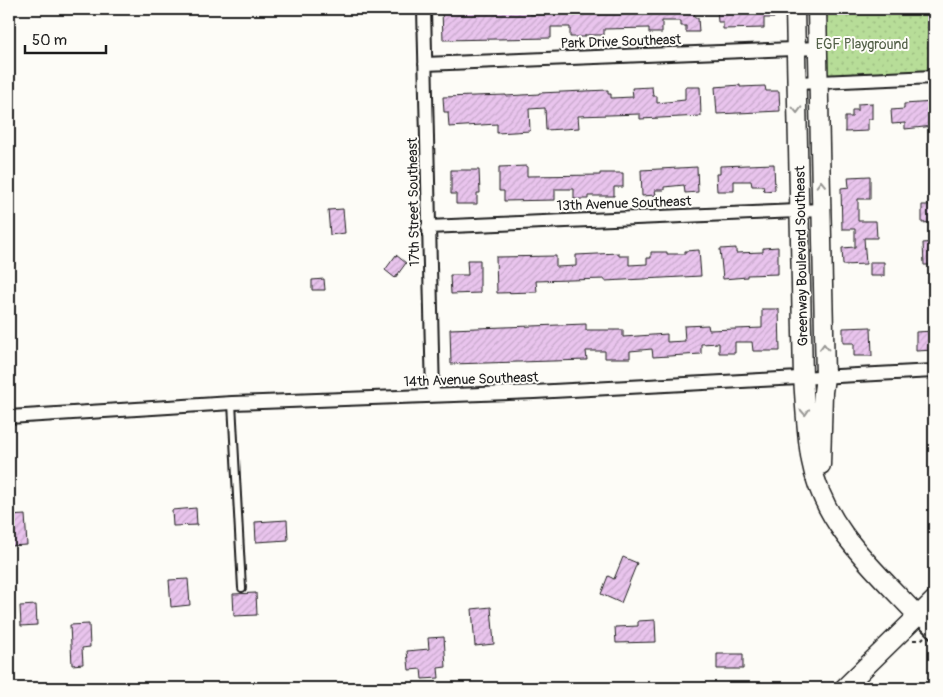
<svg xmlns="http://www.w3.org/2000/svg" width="943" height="697" font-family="Pangolin,sans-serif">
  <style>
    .grass { fill: url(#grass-dots); stroke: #6a7c5a }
    .building { fill: url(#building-hatch); stroke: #1c1c1c }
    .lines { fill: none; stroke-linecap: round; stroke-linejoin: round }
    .lane-casing { stroke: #1c1c1c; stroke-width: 10 }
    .street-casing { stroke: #1c1c1c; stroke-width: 16 }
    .secondary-casing { stroke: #1c1c1c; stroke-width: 21 }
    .path { stroke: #1c1c1c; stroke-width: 2; stroke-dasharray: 5 4; stroke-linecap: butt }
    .lane { stroke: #fdfcf7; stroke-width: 6 }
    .street { stroke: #fdfcf7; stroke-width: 12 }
    .secondary { stroke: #fdfcf7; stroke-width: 18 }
    .oneway { stroke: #989794 }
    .labels { text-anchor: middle; stroke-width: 4; stroke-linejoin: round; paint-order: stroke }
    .street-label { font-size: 14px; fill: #1c1c1c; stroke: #fdfcf7 }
    .park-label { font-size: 14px; fill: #526047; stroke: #fdfcf7 }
  </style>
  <defs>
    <pattern id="grass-dots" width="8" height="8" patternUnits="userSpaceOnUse" patternTransform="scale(1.25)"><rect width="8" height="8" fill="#b7dd98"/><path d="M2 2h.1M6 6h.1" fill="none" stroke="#9dbd82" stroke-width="1.8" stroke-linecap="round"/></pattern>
    <pattern id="building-hatch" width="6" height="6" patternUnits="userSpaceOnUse" patternTransform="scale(1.25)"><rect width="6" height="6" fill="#e9c4ed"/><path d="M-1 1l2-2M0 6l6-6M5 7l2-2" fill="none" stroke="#c7a8cb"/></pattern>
  </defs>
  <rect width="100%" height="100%" fill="#fdfcf7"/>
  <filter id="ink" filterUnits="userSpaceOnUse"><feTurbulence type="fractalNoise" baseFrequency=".02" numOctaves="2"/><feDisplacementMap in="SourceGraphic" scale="10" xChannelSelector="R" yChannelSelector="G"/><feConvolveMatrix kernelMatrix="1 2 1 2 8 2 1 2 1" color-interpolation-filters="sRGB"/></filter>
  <g filter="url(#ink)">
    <path class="grass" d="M 825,9 L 934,9 L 934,75 L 827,81 Z"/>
    <path class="building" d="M 442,9 L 530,9 L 530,14 L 584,13 L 584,14 L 629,14 L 629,10 L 694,9 L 695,18 L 698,18 L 699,32 L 686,32 L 686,26 L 681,26 L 681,21 L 662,21 L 662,33 L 649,33 L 649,28 L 604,29 L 604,35 L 585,35 L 585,37 L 570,37 L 570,27 L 551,27 L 551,38 L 443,40 Z
      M 717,9 L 733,9 L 733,12 L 749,11 L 749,9 L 773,9 L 774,18 L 764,18 L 764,28 L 723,29 L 723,22 L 718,22 Z
      M 740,85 L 740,87 L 765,86 L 766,91 L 779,91 L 780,111 L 717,114 L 715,87 Z
      M 652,87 L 653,96 L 657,96 L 657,103 L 685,100 L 685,87 L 700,87 L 701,116 L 640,119 L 640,114 L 578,116 L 579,128 L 546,130 L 545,108 L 529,109 L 530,131 L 497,133 L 497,124 L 449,127 L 448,112 L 444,112 L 443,97 L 506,95 L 506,96 L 539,94 L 539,93 L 608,90 L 608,94 L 611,94 L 611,98 L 633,97 L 632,88 Z
      M 934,102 L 934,126 L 905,129 L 905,123 L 892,124 L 891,110 L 904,109 L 904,104 Z
      M 872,103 L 872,119 L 868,119 L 868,131 L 845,132 L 845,117 L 852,117 L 852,110 L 858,110 L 858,104 Z
      M 774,164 L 775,190 L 764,191 L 763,186 L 752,186 L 751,181 L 734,181 L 734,191 L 717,191 L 716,174 L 720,174 L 720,166 Z
      M 527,166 L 527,176 L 600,175 L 600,173 L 623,173 L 623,187 L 614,187 L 614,196 L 588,196 L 588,199 L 574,199 L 574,189 L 555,189 L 555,200 L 504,201 L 504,191 L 499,191 L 499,167 Z
      M 697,167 L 698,192 L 685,193 L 684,185 L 664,187 L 664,190 L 655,190 L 656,195 L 642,196 L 641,170 Z
      M 451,170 L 479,170 L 480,193 L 477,193 L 477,204 L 456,204 L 456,194 L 451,194 Z
      M 870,176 L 870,199 L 858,199 L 858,221 L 876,221 L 877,238 L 864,238 L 866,264 L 843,265 L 842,248 L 855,247 L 855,229 L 842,229 L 841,188 L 849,187 L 848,177 Z
      M 922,205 L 934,205 L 934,222 L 922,223 Z
      M 343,209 L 345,233 L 330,235 L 328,210 Z
      M 934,242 L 934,265 L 924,265 L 923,243 Z
      M 778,247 L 778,274 L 747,275 L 747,277 L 723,279 L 720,249 L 736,248 L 736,253 L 763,252 L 763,248 Z
      M 699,250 L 701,276 L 605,281 L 605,279 L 536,281 L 537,292 L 497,293 L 496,257 L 556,256 L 556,267 L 576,266 L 576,255 L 619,253 L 619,256 L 629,256 L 629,265 L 647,264 L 647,258 L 651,258 L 651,252 L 667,252 L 667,254 L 685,254 L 685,251 Z
      M 396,255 L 406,263 L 395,278 L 385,270 Z
      M 467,260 L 480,260 L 480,293 L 451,294 L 450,275 L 468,275 Z
      M 870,262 L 884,262 L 884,276 L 870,276 Z
      M 324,279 L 325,290 L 312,290 L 312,280 Z
      M 762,309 L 779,309 L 780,351 L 753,351 L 752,342 L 735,342 L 735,353 L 719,353 L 719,343 L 701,344 L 701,354 L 653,357 L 652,349 L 630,351 L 630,358 L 605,358 L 605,351 L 586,351 L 587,360 L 451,364 L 450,329 L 586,324 L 586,330 L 623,330 L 623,337 L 667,334 L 667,342 L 685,341 L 684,326 L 708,325 L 709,330 L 762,328 Z
      M 871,327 L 872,356 L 854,356 L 854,343 L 843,343 L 843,328 Z
      M 934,331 L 934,350 L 916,351 L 916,332 Z
      M 196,508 L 197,525 L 173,526 L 172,510 Z
      M 25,515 L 27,545 L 9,546 L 9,516 Z
      M 287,520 L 288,540 L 256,542 L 255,522 Z
      M 623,557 L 637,563 L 621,603 L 601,594 L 608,576 L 614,579 Z
      M 188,579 L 190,605 L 171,607 L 169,580 Z
      M 256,593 L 257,615 L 234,616 L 233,594 Z
      M 36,605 L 37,625 L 21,626 L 20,606 Z
      M 491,607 L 494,644 L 475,646 L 472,609 Z
      M 655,620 L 656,642 L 616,643 L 615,627 L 638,626 L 638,621 Z
      M 89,624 L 90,647 L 82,648 L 83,664 L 72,665 L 70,625 Z
      M 444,637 L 446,667 L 438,668 L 439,678 L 422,679 L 421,669 L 409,670 L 407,651 L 429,649 L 428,638 Z
      M 717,654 L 743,654 L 743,669 L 717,669 Z"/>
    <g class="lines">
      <g class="lane-casing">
        <path id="lane" d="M 232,403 L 242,588"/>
      </g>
      <g class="street-casing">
        <path id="street" d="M 424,9 L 433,395
          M 425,64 L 818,48
          M 797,83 L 934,77
          M 428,227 L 821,210
          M 9,417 L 232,403 L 534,392 L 934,371
          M 918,616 L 934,632"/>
      </g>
      <g class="secondary-casing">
        <path id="secondary" d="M 795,9 L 803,377 C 805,405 806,433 811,461 C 823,526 875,570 918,616
          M 817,9 L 825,377 L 823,392 L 821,465
          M 844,688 L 934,600"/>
      </g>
      <path class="path" d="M 913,640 L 921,640 L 924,637"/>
      <use href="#lane" class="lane"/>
      <use href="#street" class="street"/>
      <use href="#secondary" class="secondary"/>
    </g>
    <defs><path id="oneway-chevron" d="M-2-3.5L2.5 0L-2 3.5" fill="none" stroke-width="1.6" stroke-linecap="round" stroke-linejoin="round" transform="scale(1.25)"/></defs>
    <g class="oneway">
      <use href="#oneway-chevron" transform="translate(797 110) rotate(89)"/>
      <use href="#oneway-chevron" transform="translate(821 184) rotate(-91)"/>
      <use href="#oneway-chevron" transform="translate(824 347) rotate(-91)"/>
      <use href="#oneway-chevron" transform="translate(805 412) rotate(87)"/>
    </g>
  </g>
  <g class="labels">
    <g class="street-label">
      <text transform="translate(621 41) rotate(-2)" y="5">Park Drive Southeast</text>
      <text transform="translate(413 202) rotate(-91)" y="5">17th Street Southeast</text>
      <text transform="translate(624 203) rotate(-2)" y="5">13th Avenue Southeast</text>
      <text transform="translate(801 256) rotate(-91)" y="5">Greenway Boulevard Southeast</text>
      <text transform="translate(471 379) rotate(-2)" y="5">14th Avenue Southeast</text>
    </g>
    <g class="park-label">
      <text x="862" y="49">EGF Playground</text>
    </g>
  </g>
  <rect width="943" height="697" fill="none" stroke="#fdfcf7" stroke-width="30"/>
  <rect x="15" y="15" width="913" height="667" fill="none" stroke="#1c1c1c" stroke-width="2" filter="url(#ink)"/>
  <path d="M25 45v8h81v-8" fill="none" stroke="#1c1c1c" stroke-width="2.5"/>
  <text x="32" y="45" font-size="15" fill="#1c1c1c" stroke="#fdfcf7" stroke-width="4" paint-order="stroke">50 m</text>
</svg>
